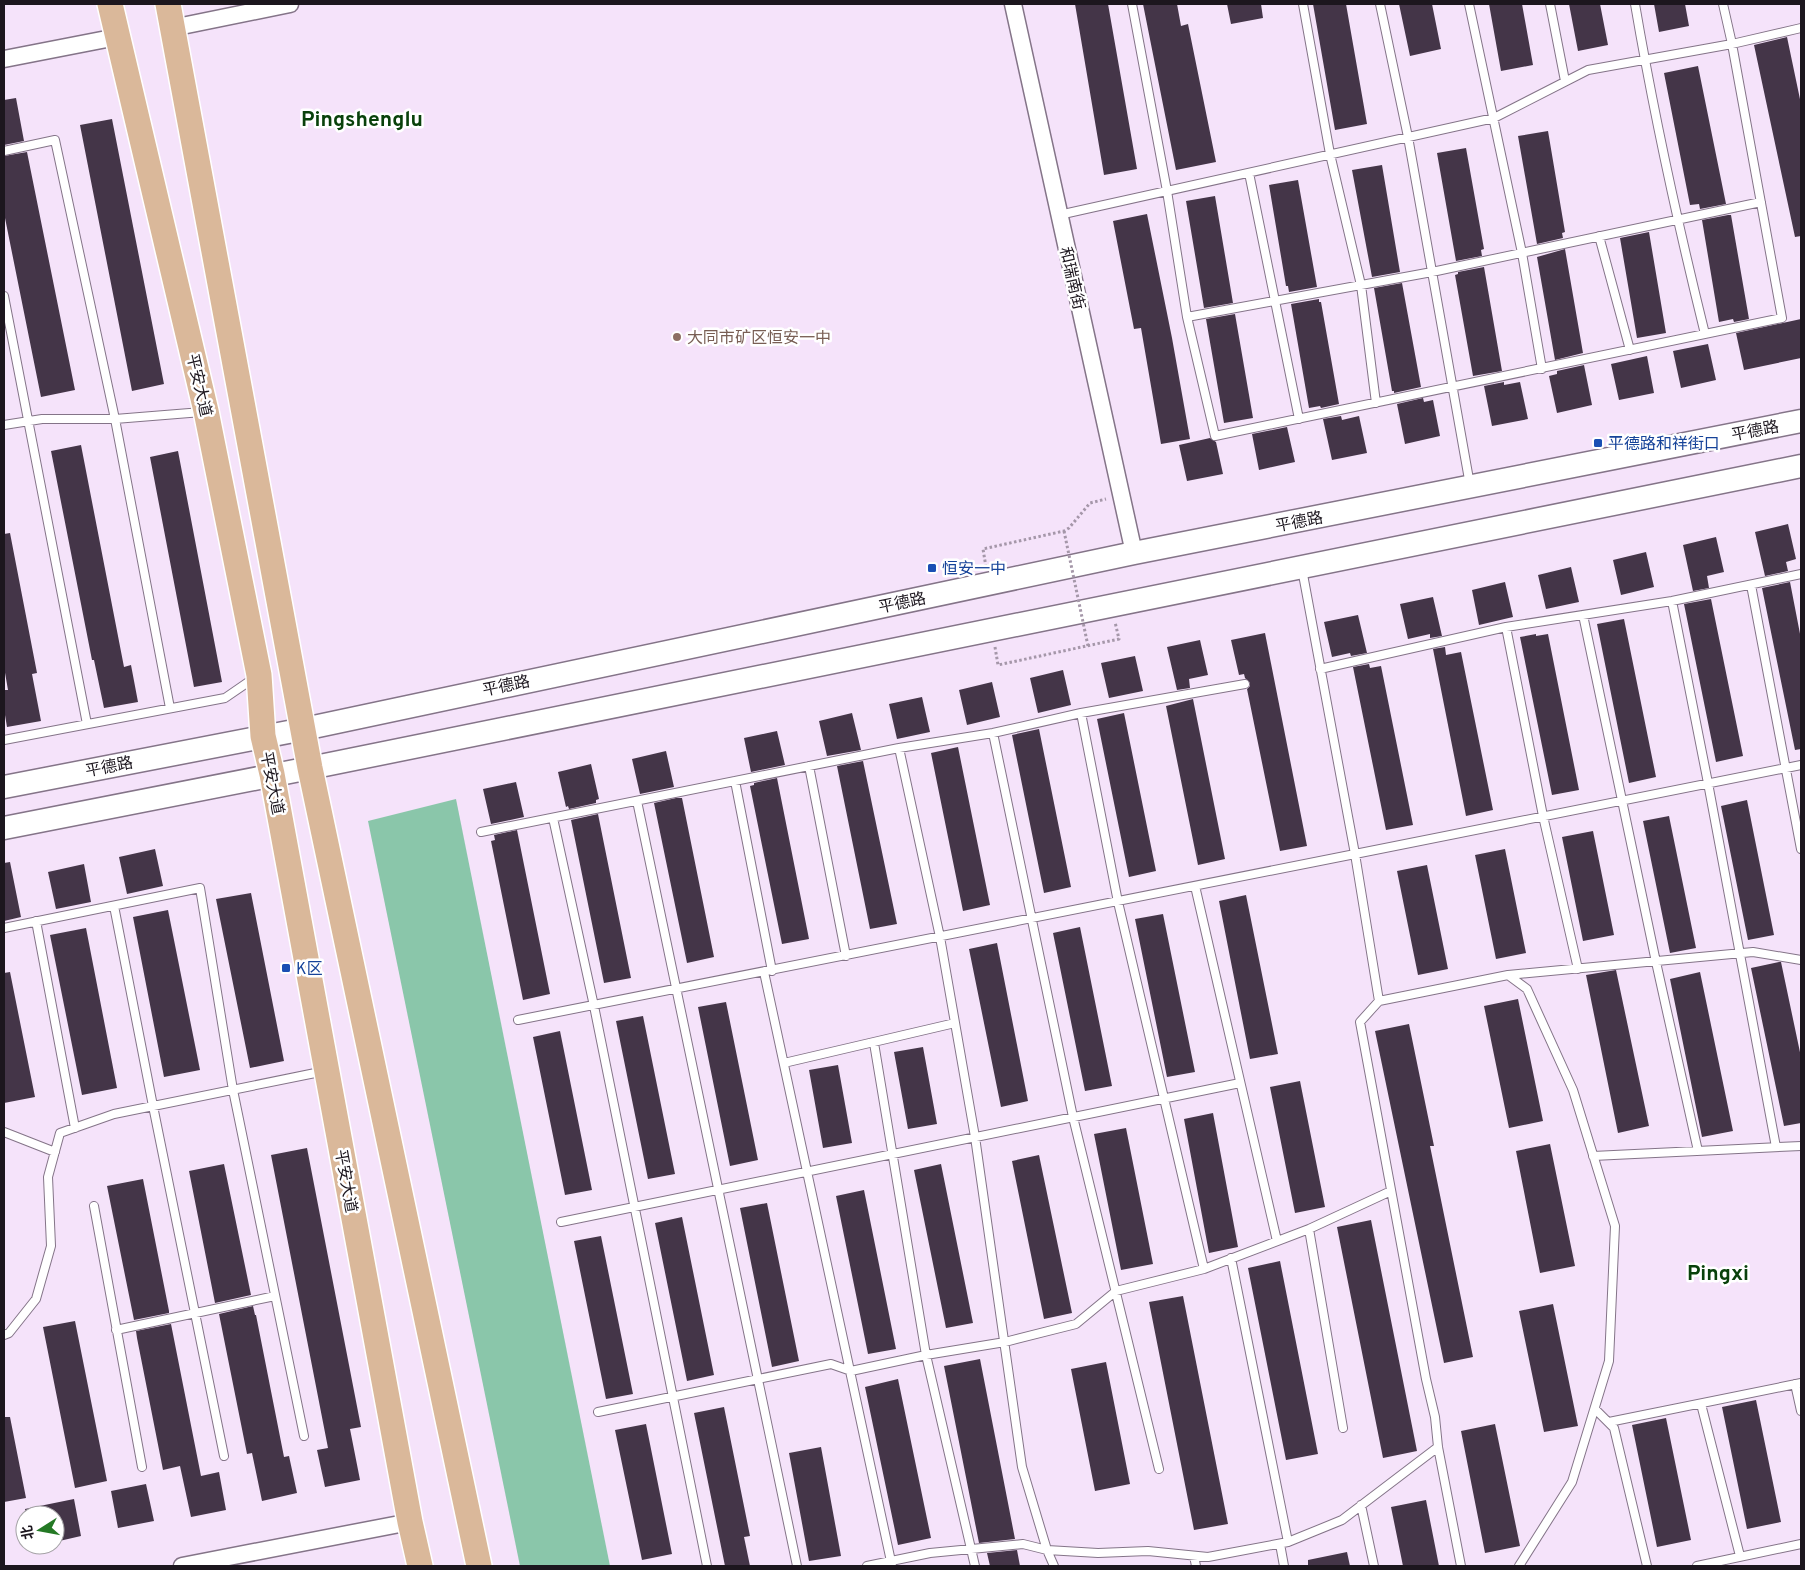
<svg xmlns="http://www.w3.org/2000/svg" width="1805" height="1570" font-family="Overpass,'Noto Sans SC',sans-serif">
  <style>
    .green { fill: #8ac6aa }
    .building { fill: #443548 }
    .lines { fill: none; stroke-linecap: round; stroke-linejoin: round }
    .service-casing { stroke: #847488; stroke-width: 10 }
    .minor-casing { stroke: #847488; stroke-width: 19 }
    .secondary-casing { stroke: #847488; stroke-width: 25 }
    .primary-casing { stroke: #fff; stroke-width: 28 }
    .path { stroke: #a597a9; stroke-width: 3; stroke-dasharray: 2.5 2.5; stroke-linecap: butt }
    .service { stroke: #fff; stroke-width: 8 }
    .minor { stroke: #fff; stroke-width: 16 }
    .secondary { stroke: #fff; stroke-width: 22 }
    .primary { stroke: #dab89a; stroke-width: 25 }
    .path-bridge { stroke: #a597a9; stroke-width: 3; stroke-dasharray: 2.5 2.5; stroke-linecap: butt }
    .education-dot { fill: #8d6e63; stroke: #fff; stroke-width: 2 }
    .transit-dot { fill: #1a4fb4; stroke: #fff; stroke-width: 2 }
    .labels { text-anchor: middle; stroke-width: 5; stroke-linejoin: round; paint-order: stroke }
    .street-label { font-size: 16px; fill: #1c161e; stroke: #fff }
    .education-label { font-size: 16px; fill: #785e54; stroke: #fff; text-anchor: start }
    .transit-label { font-size: 16px; fill: #164399; stroke: #fff; text-anchor: start }
    .district-label { font-size: 21px; font-weight: bold; fill: #09410b; stroke: #fff }
  </style>
  <rect width="100%" height="100%" fill="#f5e3fa"/>
  <path class="green" d="M 456,799 L 610,1566 L 520,1566 L 368,821 Z"/>
  <path class="building" d="M 1075,4 L 1108,4 L 1137,169 L 1104,175 Z
    M 1143,4 L 1177,4 L 1181,26 L 1188,24 L 1216,162 L 1176,170 Z
    M 1227,4 L 1261,4 L 1263,18 L 1231,24 Z
    M 1313,4 L 1346,4 L 1367,124 L 1335,130 Z
    M 1399,4 L 1432,4 L 1441,49 L 1410,56 Z
    M 1489,4 L 1522,4 L 1533,65 L 1501,71 Z
    M 1569,4 L 1600,4 L 1608,45 L 1578,51 Z
    M 1654,4 L 1685,4 L 1689,26 L 1659,32 Z
    M 1787,37 L 1801,104 L 1801,236 L 1795,237 L 1754,45 Z
    M 1698,66 L 1726,204 L 1700,209 L 1699,204 L 1690,205 L 1664,73 Z
    M 16,98 L 24,141 L 4,145 L 4,100 Z
    M 112,119 L 164,384 L 132,391 L 80,125 Z
    M 1548,131 L 1565,232 L 1562,233 L 1563,238 L 1537,244 L 1518,136 Z
    M 1466,148 L 1484,249 L 1481,250 L 1482,256 L 1456,261 L 1437,153 Z
    M 27,152 L 75,390 L 41,397 L 4,213 L 4,156 Z
    M 1382,165 L 1400,272 L 1372,277 L 1352,170 Z
    M 1298,180 L 1317,287 L 1289,292 L 1288,286 L 1286,286 L 1269,185 Z
    M 1215,196 L 1233,303 L 1204,308 L 1186,201 Z
    M 1147,214 L 1172,338 L 1190,439 L 1161,444 L 1141,328 L 1134,329 L 1113,221 Z
    M 1728,215 L 1731,215 L 1749,319 L 1734,322 L 1733,319 L 1719,322 L 1702,220 Z
    M 1649,232 L 1666,333 L 1637,338 L 1620,238 Z
    M 1565,249 L 1583,353 L 1555,360 L 1537,257 Z
    M 1484,267 L 1502,371 L 1473,376 L 1455,275 L 1458,274 L 1458,272 Z
    M 1402,283 L 1421,387 L 1394,393 L 1394,391 L 1392,391 L 1374,288 Z
    M 1319,299 L 1319,302 L 1321,302 L 1339,404 L 1321,408 L 1320,406 L 1309,408 L 1291,304 Z
    M 1235,314 L 1253,418 L 1224,423 L 1206,319 Z
    M 1801,319 L 1801,358 L 1744,370 L 1736,333 Z
    M 1708,344 L 1716,380 L 1681,388 L 1673,351 Z
    M 1647,356 L 1654,393 L 1619,400 L 1611,364 Z
    M 1584,365 L 1592,405 L 1557,413 L 1549,376 L 1557,374 L 1557,371 Z
    M 1504,382 L 1504,385 L 1520,382 L 1528,419 L 1492,426 L 1484,386 Z
    M 1423,398 L 1424,402 L 1433,400 L 1440,436 L 1405,444 L 1397,404 Z
    M 1341,416 L 1342,420 L 1359,416 L 1367,453 L 1332,460 L 1323,419 Z
    M 1287,427 L 1295,462 L 1259,470 L 1252,434 Z
    M 1210,438 L 1216,442 L 1223,474 L 1187,481 L 1179,445 Z
    M 81,445 L 124,667 L 131,665 L 138,702 L 104,708 L 94,660 L 92,660 L 51,451 Z
    M 178,451 L 222,682 L 194,687 L 150,457 Z
    M 1788,524 L 1796,559 L 1786,562 L 1788,571 L 1765,576 L 1755,532 Z
    M 10,533 L 37,673 L 32,674 L 41,721 L 7,727 L 4,709 L 4,690 L 8,690 L 4,667 L 4,534 Z
    M 1716,537 L 1724,572 L 1707,576 L 1709,588 L 1693,591 L 1683,545 Z
    M 1646,552 L 1654,587 L 1621,595 L 1613,560 Z
    M 1571,567 L 1579,602 L 1546,609 L 1538,575 Z
    M 1505,582 L 1513,617 L 1479,625 L 1472,590 Z
    M 1790,582 L 1801,639 L 1801,749 L 1795,750 L 1762,588 Z
    M 1433,597 L 1442,636 L 1430,638 L 1430,634 L 1408,639 L 1400,604 Z
    M 1711,599 L 1743,756 L 1716,762 L 1684,604 Z
    M 1358,615 L 1367,653 L 1351,656 L 1350,653 L 1332,657 L 1324,622 Z
    M 1624,619 L 1656,777 L 1629,783 L 1597,624 Z
    M 1265,633 L 1307,846 L 1280,851 L 1247,689 L 1250,686 L 1250,683 L 1245,678 L 1244,674 L 1239,675 L 1231,640 Z
    M 1536,634 L 1536,636 L 1548,634 L 1579,790 L 1552,795 L 1520,637 Z
    M 1200,640 L 1208,675 L 1189,679 L 1190,688 L 1177,690 L 1167,647 Z
    M 1445,647 L 1446,655 L 1461,652 L 1493,810 L 1466,816 L 1433,649 Z
    M 1135,656 L 1143,691 L 1109,698 L 1101,663 Z
    M 1369,664 L 1370,668 L 1381,666 L 1413,825 L 1386,830 L 1353,667 Z
    M 1063,670 L 1071,705 L 1038,713 L 1030,678 Z
    M 992,682 L 1000,717 L 967,725 L 959,690 Z
    M 922,697 L 930,732 L 897,739 L 889,704 Z
    M 1193,699 L 1225,859 L 1198,865 L 1166,706 Z
    M 852,713 L 861,750 L 827,756 L 819,721 Z
    M 1124,713 L 1156,871 L 1129,877 L 1097,719 Z
    M 1039,729 L 1071,887 L 1044,893 L 1012,735 Z
    M 777,731 L 785,765 L 751,772 L 744,738 Z
    M 958,747 L 990,905 L 963,911 L 931,753 Z
    M 666,751 L 674,787 L 640,794 L 632,759 Z
    M 863,761 L 897,924 L 870,929 L 837,766 Z
    M 591,764 L 599,799 L 596,800 L 596,803 L 569,809 L 568,806 L 566,807 L 558,772 Z
    M 777,778 L 809,939 L 782,944 L 750,786 L 754,785 L 754,783 Z
    M 516,782 L 524,817 L 491,824 L 483,789 Z
    M 676,798 L 682,798 L 714,957 L 687,963 L 654,803 Z
    M 1747,800 L 1774,935 L 1748,940 L 1721,806 Z
    M 598,814 L 631,978 L 604,983 L 571,820 Z
    M 1669,816 L 1696,948 L 1670,953 L 1643,821 Z
    M 517,830 L 550,994 L 523,1000 L 491,841 L 495,840 L 494,835 Z
    M 1593,831 L 1614,935 L 1583,941 L 1562,837 Z
    M 155,849 L 163,886 L 127,894 L 119,857 Z
    M 1505,849 L 1526,953 L 1496,959 L 1475,855 Z
    M 10,862 L 21,917 L 4,921 L 4,863 Z
    M 84,864 L 91,902 L 56,909 L 48,872 Z
    M 1427,865 L 1448,969 L 1418,975 L 1397,871 Z
    M 251,893 L 284,1061 L 250,1068 L 216,899 Z
    M 1246,895 L 1278,1054 L 1250,1059 L 1219,901 Z
    M 168,910 L 200,1070 L 164,1077 L 133,917 Z
    M 1163,914 L 1195,1072 L 1167,1077 L 1135,919 Z
    M 1080,927 L 1112,1086 L 1085,1091 L 1053,933 Z
    M 86,928 L 117,1088 L 82,1095 L 50,935 Z
    M 997,943 L 1028,1101 L 1001,1107 L 969,949 Z
    M 1779,962 L 1781,962 L 1801,1057 L 1801,1123 L 1784,1126 L 1751,968 Z
    M 1616,970 L 1649,1126 L 1618,1133 L 1586,975 Z
    M 10,972 L 35,1097 L 4,1103 L 4,973 Z
    M 1700,972 L 1733,1131 L 1702,1137 L 1670,979 Z
    M 1518,999 L 1543,1121 L 1509,1128 L 1484,1006 Z
    M 726,1002 L 758,1160 L 730,1166 L 698,1007 Z
    M 643,1016 L 675,1174 L 648,1179 L 616,1021 Z
    M 1409,1024 L 1434,1146 L 1430,1146 L 1473,1357 L 1444,1363 L 1375,1031 Z
    M 560,1031 L 592,1190 L 565,1195 L 533,1037 Z
    M 923,1047 L 937,1124 L 908,1129 L 894,1052 Z
    M 838,1065 L 852,1143 L 823,1148 L 809,1070 Z
    M 1300,1081 L 1325,1207 L 1295,1213 L 1270,1087 Z
    M 1213,1113 L 1238,1247 L 1209,1253 L 1184,1119 Z
    M 1126,1128 L 1153,1264 L 1121,1270 L 1094,1134 Z
    M 1550,1144 L 1575,1266 L 1540,1273 L 1516,1151 Z
    M 307,1148 L 361,1427 L 350,1429 L 360,1480 L 325,1487 L 317,1450 L 328,1448 L 271,1155 Z
    M 1039,1155 L 1072,1313 L 1044,1319 L 1012,1161 Z
    M 224,1164 L 251,1295 L 215,1303 L 189,1171 Z
    M 941,1164 L 973,1323 L 946,1328 L 914,1170 Z
    M 143,1179 L 169,1311 L 169,1313 L 134,1320 L 107,1186 Z
    M 864,1190 L 896,1349 L 868,1354 L 836,1196 Z
    M 767,1203 L 799,1361 L 772,1367 L 740,1208 Z
    M 682,1217 L 714,1375 L 687,1381 L 655,1223 Z
    M 1371,1220 L 1417,1451 L 1383,1458 L 1337,1227 Z
    M 601,1236 L 633,1394 L 606,1399 L 574,1241 Z
    M 1280,1261 L 1318,1454 L 1286,1460 L 1248,1268 Z
    M 1183,1296 L 1228,1524 L 1194,1530 L 1149,1302 Z
    M 1553,1304 L 1578,1426 L 1544,1432 L 1519,1311 Z
    M 253,1306 L 255,1315 L 256,1315 L 284,1457 L 289,1456 L 297,1493 L 262,1501 L 252,1453 L 247,1454 L 219,1314 Z
    M 75,1321 L 107,1481 L 75,1488 L 43,1327 Z
    M 171,1324 L 201,1476 L 219,1472 L 226,1510 L 191,1517 L 180,1466 L 163,1470 L 137,1338 L 136,1331 Z
    M 980,1359 L 1015,1539 L 979,1543 L 944,1366 Z
    M 1106,1362 L 1130,1484 L 1095,1491 L 1071,1369 Z
    M 898,1379 L 931,1538 L 898,1545 L 865,1387 Z
    M 1756,1400 L 1781,1522 L 1747,1529 L 1722,1407 Z
    M 724,1407 L 750,1536 L 744,1537 L 750,1566 L 725,1566 L 694,1413 Z
    M 4,1417 L 10,1417 L 26,1498 L 4,1502 Z
    M 1666,1418 L 1691,1540 L 1657,1547 L 1632,1425 Z
    M 646,1424 L 672,1554 L 642,1560 L 615,1430 Z
    M 1495,1424 L 1520,1546 L 1485,1553 L 1461,1431 Z
    M 821,1447 L 841,1556 L 809,1561 L 789,1453 Z
    M 146,1484 L 154,1521 L 118,1528 L 111,1491 Z
    M 74,1499 L 81,1536 L 55,1542 L 55,1515 L 26,1515 L 25,1509 Z
    M 1426,1500 L 1439,1566 L 1403,1566 L 1391,1507 Z
    M 1017,1550 L 1020,1566 L 990,1566 L 987,1553 Z
    M 1347,1552 L 1350,1566 L 1308,1566 L 1308,1560 Z"/>
  <g class="lines">
    <g class="service-casing">
      <path id="service" d="M 1132,4 L 1167,191 L 1187,317 L 1215,436 L 1782,318 L 1732,44 L 1723,4
        M 1303,4 L 1330,154 L 1361,285 L 1376,403
        M 1380,4 L 1408,137 L 1470,485
        M 1469,4 L 1522,253 L 1542,369
        M 1550,4 L 1565,81
        M 1635,4 C 1654,115 1678,225 1705,334
        M 4,151 L 55,140 L 115,419 L 170,708
        M 1249,173 L 1299,419
        M 1059,215 L 1494,118 L 1588,70 L 1732,44 L 1801,28
        M 1599,236 L 1630,350
        M 4,296 L 87,724
        M 1187,317 L 1432,272 L 1761,202
        M 4,425 L 42,419 L 115,419 L 202,412
        M 1751,585 L 1801,849
        M 1672,601 L 1708,783 L 1776,1147
        M 1583,615 L 1656,962 L 1698,1151
        M 1506,627 L 1543,816 L 1578,969
        M 1320,669 L 1506,627 L 1672,601 L 1801,574
        M 1081,713 L 1118,902 L 1204,1269
        M 993,733 L 1073,1117 L 1159,1469
        M 4,740 L 225,698 L 254,678
        M 899,748 L 940,937 L 975,1137 L 1022,1467 L 1047,1550 L 1054,1566
        M 809,766 L 846,956
        M 735,781 L 772,971
        M 637,801 L 797,1566
        M 553,818 L 594,1006 L 707,1566
        M 481,832 L 899,748 L 993,733 L 1081,713 L 1245,684
        M 1195,886 L 1277,1241
        M 114,906 L 153,1106 L 224,1456
        M 36,921 L 75,1128
        M 4,928 L 200,888 L 233,1090 L 304,1436
        M 764,972 L 892,1566
        M 1508,975 L 1753,952 L 1801,960
        M 1379,1001 L 1508,975 L 1527,989 L 1573,1090 L 1615,1226 L 1609,1361 L 1572,1482 L 1519,1566
        M 518,1020 L 1355,854 L 1302,569
        M 874,1043 L 926,1355 L 975,1566
        M 784,1063 L 955,1023
        M 4,1132 L 55,1152
        M 1593,1156 L 1801,1146
        M 94,1206 L 142,1467
        M 561,1222 L 1240,1083
        M 1309,1229 L 1343,1428
        M 1231,1258 L 1288,1542
        M 116,1330 L 275,1296
        M 4,1335 L 9,1333 L 36,1299 L 51,1246 L 48,1177 L 60,1133 L 114,1114 L 325,1071
        M 1795,1384 L 1801,1411
        M 1701,1404 L 1740,1556
        M 1595,1409 L 1614,1428 L 1647,1566
        M 598,1412 L 831,1364 L 851,1371 L 926,1355 L 1005,1342 L 1076,1324 L 1116,1291 L 1204,1269 L 1309,1229 L 1391,1191
        M 1609,1422 L 1801,1383
        M 1361,1505 L 1374,1566
        M 1280,1544 L 1284,1566
        M 1194,1556 L 1196,1566
        M 867,1566 L 930,1553 L 1023,1544 L 1047,1550 L 1098,1553 L 1148,1551 L 1208,1557 L 1288,1542 L 1342,1520 L 1438,1447
        M 1461,1566 L 1438,1447 L 1435,1417 L 1426,1379 L 1360,1022 L 1379,1001 L 1355,854 L 1801,765
        M 1697,1566 L 1801,1544"/>
    </g>
    <g class="minor-casing">
      <path id="minor" d="M 1013,4 L 1134,553
        M 172,28 L 290,4
        M 4,59 L 117,37
        M 182,1566 L 410,1522"/>
    </g>
    <g class="secondary-casing">
      <path id="secondary" d="M 4,787 L 304,729 L 1134,553 L 1801,421
        M 4,828 L 310,768 L 1801,466"/>
    </g>
    <g class="primary-casing">
      <path id="primary" d="M 110,4 L 206,411 L 259,675 L 263,736 L 272,774 L 410,1522 L 420,1566
        M 168,4 L 310,768 L 479,1566"/>
    </g>
    <path class="path" d="M 986,567 L 983,549 L 1064,531 L 1069,528 L 1090,503 L 1106,499
      M 995,647 L 998,665 L 1119,639 L 1115,622"/>
    <use href="#service" class="service"/>
    <use href="#minor" class="minor"/>
    <use href="#secondary" class="secondary"/>
    <use href="#primary" class="primary"/>
    <path class="path-bridge" d="M 1064,531 L 1088,646"/>
  </g>
  <circle class="education-dot" cx="677" cy="337" r="5"/>
  <g class="transit-dot">
    <rect x="1593" y="438" width="10" height="10" rx="2.5"/>
    <rect x="927" y="563" width="10" height="10" rx="2.5"/>
    <rect x="281" y="963" width="10" height="10" rx="2.5"/>
  </g>
  <g class="labels">
    <g class="street-label">
      <text transform="translate(1073 278) rotate(77)" y="6">和瑞南街</text>
      <text transform="translate(200 385) rotate(77)" y="6">平安大道</text>
      <text transform="translate(1755 430) rotate(-11)" y="6">平德路</text>
      <text transform="translate(1299 521) rotate(-11)" y="6">平德路</text>
      <text transform="translate(902 602) rotate(-12)" y="6">平德路</text>
      <text transform="translate(506 685) rotate(-12)" y="6">平德路</text>
      <text transform="translate(109 766) rotate(-11)" y="6">平德路</text>
      <text transform="translate(273 783) rotate(79)" y="6">平安大道</text>
      <text transform="translate(347 1181) rotate(80)" y="6">平安大道</text>
    </g>
    <g class="education-label">
      <text x="687" y="343">大同市矿区恒安一中</text>
    </g>
    <g class="transit-label">
      <text x="1608" y="449">平德路和祥街口</text>
      <text x="942" y="574">恒安一中</text>
      <text x="296" y="974">K区</text>
    </g>
    <g class="district-label">
      <text x="362" y="126">Pingshenglu</text>
      <text x="1718" y="1280">Pingxi</text>
    </g>
  </g>
  <rect width="1805" height="1570" fill="none" stroke="#1c161e" stroke-width="10"/>
  <g transform="translate(40 1530) rotate(259)"><circle r="24" fill="#ffffff" stroke="#a4a2a5"/>
  <path d="M0-4L9 19L0 12L-9 19Z" fill="#247925"/>
  <text y="-8" font-size="14" font-weight="bold" text-anchor="middle" fill="#1c161e">北</text>
  </g>
</svg>
